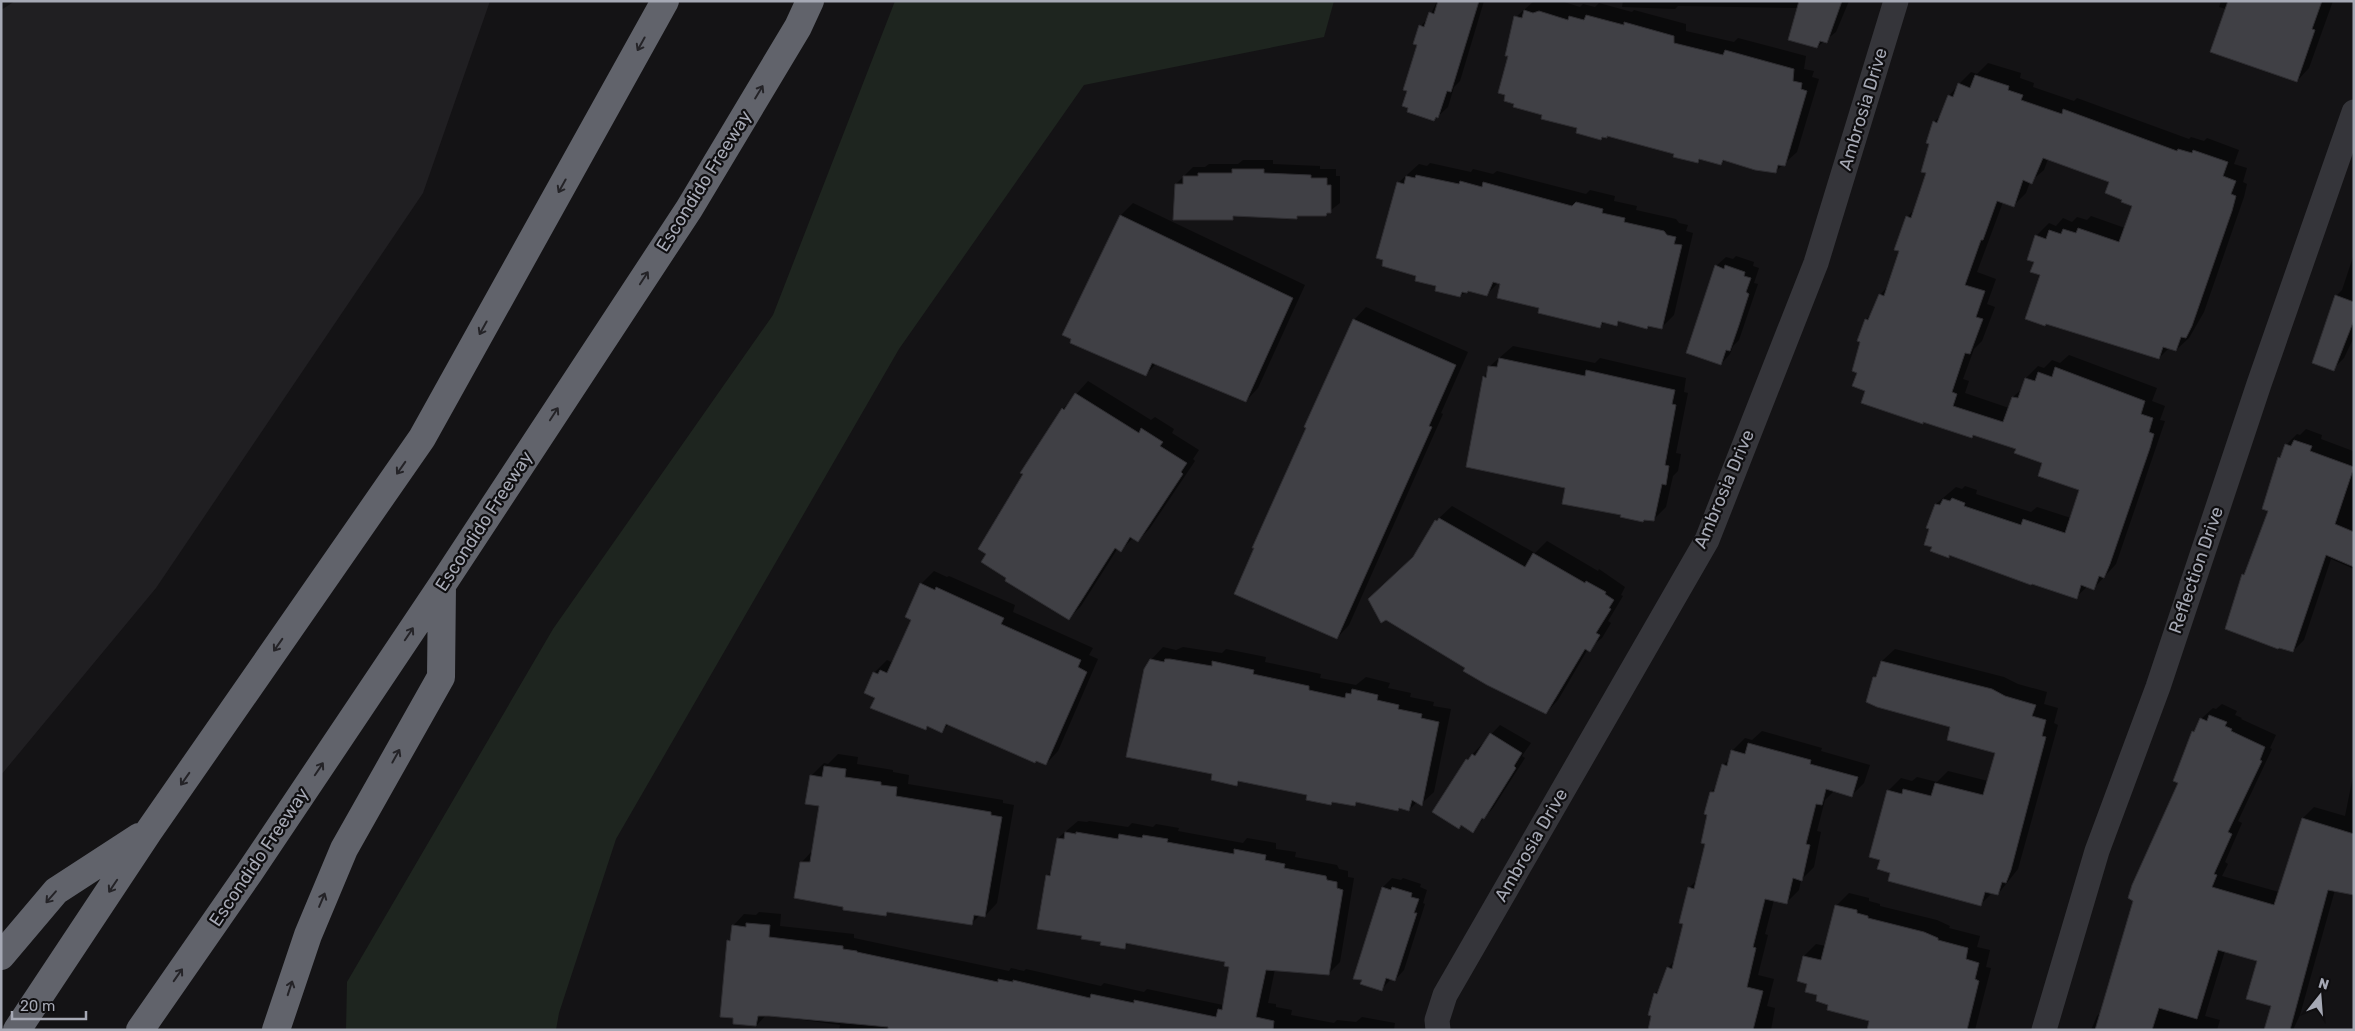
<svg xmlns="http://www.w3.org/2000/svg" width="2355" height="1031" font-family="Rubik,sans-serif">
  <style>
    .built { fill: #201f22 }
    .green { fill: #1e251f }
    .shadow { fill: #0007 }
    .building { fill: #404045; stroke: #2e2d31 }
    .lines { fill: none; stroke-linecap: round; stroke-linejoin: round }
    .minor { stroke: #35353a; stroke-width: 25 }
    .motorway { stroke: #61636b; stroke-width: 28 }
    .oneway { stroke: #242327 }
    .labels { text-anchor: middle; stroke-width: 4.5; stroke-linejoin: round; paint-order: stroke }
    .street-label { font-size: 18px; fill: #a6a9b5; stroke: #0f0e10 }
  </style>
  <rect width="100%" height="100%" fill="#141315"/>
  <path class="built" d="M 15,1 L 490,1 L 423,193 L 156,588 L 1,775 L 1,10 Z"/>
  <path class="green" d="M 895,1 L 1334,1 L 1324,37 L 1084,85 L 899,349 L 616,839 L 559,1013 L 556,1030 L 346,1030 L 347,982 L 553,629 L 773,315 Z"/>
  <path class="shadow" d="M 1437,1 L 1484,1 L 1460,81 L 1454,87 L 1448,107 L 1434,120 L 1408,90 L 1419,44 L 1421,26 L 1430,16 Z
    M 1534,1 L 1561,1 L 1580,7 L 1583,4 L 1595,7 L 1599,3 L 1632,12 L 1634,10 L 1686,24 L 1686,31 L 1734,42 L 1738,38 L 1806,56 L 1804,69 L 1814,71 L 1812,77 L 1819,79 L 1797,152 L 1776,171 L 1726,159 L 1721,164 L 1701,159 L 1698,162 L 1676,153 L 1608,135 L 1600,139 L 1544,114 L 1510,55 L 1516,17 Z
    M 1623,1 L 1849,1 L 1836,32 L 1817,47 L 1798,8 L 1678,6 L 1675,9 L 1622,7 Z
    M 2221,1 L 2333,1 L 2309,68 L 2297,81 L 2226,9 L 2219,7 Z
    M 1988,63 L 2021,73 L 2020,78 L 2034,83 L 2033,87 L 2074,101 L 2077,98 L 2189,139 L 2191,137 L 2204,141 L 2207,138 L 2239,150 L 2234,164 L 2247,168 L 2243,182 L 2247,184 L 2244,197 L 2204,312 L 2189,338 L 2176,350 L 2169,348 L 2159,358 L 2047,323 L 2045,325 L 2042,275 L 2035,261 L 2036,236 L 2049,223 L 2056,226 L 2063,218 L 2072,222 L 2077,217 L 2087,220 L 2091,216 L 2125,228 L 2133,205 L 2124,199 L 2110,181 L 2048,159 L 2044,170 L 2030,182 L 2026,193 L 2013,206 L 2003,202 L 1977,272 L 1996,279 L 1987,304 L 1995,307 L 1982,341 L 1974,349 L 1963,379 L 1969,381 L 1965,393 L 2009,408 L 2013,397 L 2023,388 L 2026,378 L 2038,366 L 2044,368 L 2052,360 L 2060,363 L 2069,355 L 2157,388 L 2152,401 L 2165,406 L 2160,420 L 2165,421 L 2116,564 L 2094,588 L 2088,586 L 2076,597 L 1950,554 L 1948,556 L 1936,504 L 1956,487 L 1962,489 L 1965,486 L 1977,490 L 1976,494 L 2031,512 L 2037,507 L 2071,518 L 2081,489 L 2044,462 L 2017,448 L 1867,390 L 1858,372 L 1866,320 L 1872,313 L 1880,295 L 1888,286 L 1900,251 L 1907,217 L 1915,209 L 1927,172 L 1934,122 L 1941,115 L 1949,96 L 1959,84 L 1971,72 L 1977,74 Z
    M 1243,160 L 1273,160 L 1273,164 L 1320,166 L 1320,169 L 1336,169 L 1336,176 L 1340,176 L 1340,203 L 1326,214 L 1300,214 L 1297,217 L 1236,215 L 1233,218 L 1176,184 L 1193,167 L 1205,167 L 1209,164 L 1238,164 Z
    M 1430,163 L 1471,172 L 1473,169 L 1493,174 L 1497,171 L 1586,194 L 1590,190 L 1615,196 L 1614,201 L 1637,206 L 1636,210 L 1676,219 L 1679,223 L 1688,225 L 1686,231 L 1693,233 L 1674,315 L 1661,328 L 1649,325 L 1647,327 L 1620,321 L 1616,324 L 1605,322 L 1600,326 L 1540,307 L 1499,282 L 1487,294 L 1469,290 L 1460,296 L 1417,275 L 1398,183 L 1419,164 L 1427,166 Z
    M 1133,203 L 1305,285 L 1258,388 L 1246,401 L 1156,364 L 1146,374 L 1121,215 Z
    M 2354,254 L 2354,337 L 2344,358 L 2333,369 L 2336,296 L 2342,290 Z
    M 1736,256 L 1754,262 L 1753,266 L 1759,268 L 1754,283 L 1758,284 L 1739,340 L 1733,346 L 1730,354 L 1721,364 L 1716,266 L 1726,257 L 1733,259 Z
    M 1366,307 L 1468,352 L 1441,413 L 1443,414 L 1349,625 L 1337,638 L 1307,427 L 1354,320 Z
    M 1513,346 L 1595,363 L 1600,358 L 1686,378 L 1684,392 L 1688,393 L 1676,453 L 1681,454 L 1678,471 L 1673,476 L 1666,507 L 1653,520 L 1622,514 L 1566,487 L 1484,377 L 1488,372 L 1490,366 Z
    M 1088,381 L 1151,420 L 1155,417 L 1174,429 L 1172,433 L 1199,450 L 1193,459 L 1195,461 L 1150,528 L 1138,541 L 1133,538 L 1121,550 L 1118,548 L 1081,606 L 1069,618 L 1063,409 Z
    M 2306,429 L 2322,435 L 2321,439 L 2353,451 L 2354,449 L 2354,569 L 2331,559 L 2304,640 L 2293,651 L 2227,628 L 2243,575 L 2247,571 L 2269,510 L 2279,458 L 2286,445 L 2297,434 L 2300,435 Z
    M 1452,506 L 1535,553 L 1547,541 L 1598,571 L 1599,569 L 1625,587 L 1621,595 L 1623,596 L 1608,621 L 1611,623 L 1602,638 L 1588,649 L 1558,700 L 1546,713 L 1530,704 L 1528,706 L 1465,670 L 1466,667 L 1415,556 L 1436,521 Z
    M 934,571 L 947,577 L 949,576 L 1015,605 L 1013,612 L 1093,648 L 1089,655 L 1098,659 L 1058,751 L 1046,764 L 949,724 L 942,731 L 928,725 L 925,728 L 876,697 L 874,673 L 887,660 L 891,662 L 894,658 L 913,620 L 921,584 Z
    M 1163,647 L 1176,650 L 1183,647 L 1222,653 L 1226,649 L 1266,657 L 1265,662 L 1321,674 L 1320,678 L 1356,685 L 1366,677 L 1390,683 L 1388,688 L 1411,693 L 1410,697 L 1434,702 L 1433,706 L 1451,709 L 1434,792 L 1421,804 L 1417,802 L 1409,810 L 1400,807 L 1398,810 L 1358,801 L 1354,805 L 1241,780 L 1237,784 L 1214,773 L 1151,660 Z
    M 1895,649 L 2004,677 L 2018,684 L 2047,692 L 2044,704 L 2058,708 L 2054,723 L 2058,725 L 2018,869 L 1998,894 L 1993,892 L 1980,905 L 1892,872 L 1881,859 L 1870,856 L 1889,790 L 1901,778 L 1912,781 L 1917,777 L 1937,782 L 1948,771 L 1988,781 L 1996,752 L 1874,677 L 1879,673 L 1882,661 Z
    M 2222,704 L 2237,711 L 2235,715 L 2242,718 L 2241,719 L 2276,735 L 2270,748 L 2272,749 L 2238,821 L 2242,823 L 2225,862 L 2228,864 L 2222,876 L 2279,892 L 2303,818 L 2314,807 L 2345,816 L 2354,771 L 2354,894 L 2335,890 L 2300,1015 L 2293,1030 L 2265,1030 L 2272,1005 L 2258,960 L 2225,951 L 2205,1016 L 2220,1020 L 2217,1030 L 2091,1030 L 2097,1016 L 2102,1011 L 2201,719 L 2213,708 L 2216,709 Z
    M 1500,725 L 1531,743 L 1522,756 L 1525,758 L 1493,808 L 1472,831 L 1467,760 Z
    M 1762,731 L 1822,748 L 1821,751 L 1870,765 L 1864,783 L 1852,795 L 1834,791 L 1825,800 L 1817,831 L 1821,832 L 1814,867 L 1801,880 L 1799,890 L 1786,903 L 1774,900 L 1765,934 L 1768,935 L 1758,975 L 1774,979 L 1767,1006 L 1775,1008 L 1771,1030 L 1649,1030 L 1655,993 L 1661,988 L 1668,968 L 1675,960 L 1685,923 L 1689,888 L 1698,879 L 1707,843 L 1711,792 L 1717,786 L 1723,765 L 1731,758 L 1732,751 L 1745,738 L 1752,740 Z
    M 838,754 L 858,757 L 857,764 L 893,770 L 893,772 L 909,775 L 908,784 L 1003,800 L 1003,803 L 1014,805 L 997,903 L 985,916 L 980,915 L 972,923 L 890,911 L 885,915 L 844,906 L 801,863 L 813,850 L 820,805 L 811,776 L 824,763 L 828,764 Z
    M 1078,821 L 1087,822 L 1089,821 L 1128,827 L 1132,823 L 1153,827 L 1156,824 L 1179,828 L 1178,831 L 1243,843 L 1247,838 L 1276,843 L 1276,849 L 1296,852 L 1295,857 L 1337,865 L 1339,869 L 1348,871 L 1348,877 L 1354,878 L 1340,962 L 1329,973 L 1275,969 L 1268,1003 L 1276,1004 L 1276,1007 L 1292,1010 L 1291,1015 L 1334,1023 L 1337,1020 L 1356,1022 L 1362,1017 L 1395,1023 L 1394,1030 L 839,1030 L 840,1025 L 766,1015 L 757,1025 L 734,1023 L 728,941 L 732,937 L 733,926 L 744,914 L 756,915 L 759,912 L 781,914 L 780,926 L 854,934 L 854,938 L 868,941 L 1009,971 L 1011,968 L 1024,971 L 1026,969 L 1101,986 L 1104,983 L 1144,992 L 1147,989 L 1223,1005 L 1231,966 L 1226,961 L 1129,943 L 1124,948 L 1084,935 L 1047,876 L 1052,871 L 1058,838 Z
    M 1392,878 L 1401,880 L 1403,878 L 1421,884 L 1420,887 L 1427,890 L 1423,903 L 1425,904 L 1404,970 L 1395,980 L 1391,979 L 1381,990 L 1383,887 Z
    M 1849,893 L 1869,898 L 1869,901 L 1880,904 L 1880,906 L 1937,920 L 1950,926 L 1949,928 L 1980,936 L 1977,947 L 1990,950 L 1986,967 L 1991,968 L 1975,1030 L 1871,1030 L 1871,1020 L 1829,1004 L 1819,994 L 1809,983 L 1804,956 L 1816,944 L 1826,946 L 1836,906 Z"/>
  <path class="building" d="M 1438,1 L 1479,1 L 1451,92 L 1447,91 L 1438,118 L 1436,117 L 1434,121 L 1407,112 L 1408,108 L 1402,106 L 1407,91 L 1403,90 L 1417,45 L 1413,44 L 1419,25 L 1424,27 L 1429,12 L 1434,14 Z
    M 1799,1 L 1842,1 L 1827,43 L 1820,41 L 1817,48 L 1788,40 Z
    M 2228,1 L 2322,1 L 2312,29 L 2315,30 L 2297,82 L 2210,52 Z
    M 1524,10 L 1533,13 L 1539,11 L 1568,20 L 1569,16 L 1584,20 L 1586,15 L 1624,25 L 1624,22 L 1674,36 L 1674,43 L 1723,55 L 1725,50 L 1794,69 L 1793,81 L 1802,83 L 1801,89 L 1807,91 L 1785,166 L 1778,165 L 1776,173 L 1755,170 L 1723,160 L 1721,165 L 1699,159 L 1698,163 L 1673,157 L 1674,154 L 1607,136 L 1607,138 L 1602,137 L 1601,140 L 1576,133 L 1577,128 L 1541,119 L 1542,115 L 1513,107 L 1514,104 L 1504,101 L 1505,95 L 1498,93 L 1508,56 L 1505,56 L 1514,16 L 1522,18 Z
    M 1975,75 L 2009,86 L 2008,90 L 2023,95 L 2021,100 L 2062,114 L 2063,109 L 2177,151 L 2178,149 L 2192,153 L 2193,150 L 2228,162 L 2223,176 L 2236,181 L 2231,194 L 2236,196 L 2232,211 L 2192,326 L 2186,338 L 2181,337 L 2176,351 L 2163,347 L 2159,359 L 2059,328 L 2046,324 L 2045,326 L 2025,319 L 2040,275 L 2030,272 L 2034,262 L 2027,260 L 2035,235 L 2046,239 L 2049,230 L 2061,234 L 2063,229 L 2076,233 L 2078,228 L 2119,242 L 2132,206 L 2121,202 L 2122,200 L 2105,193 L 2109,182 L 2043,158 L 2032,184 L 2023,180 L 2014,207 L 1997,201 L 1983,240 L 1981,240 L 1965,285 L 1985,291 L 1976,317 L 1983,319 L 1970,354 L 1965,353 L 1952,392 L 1957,394 L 1953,406 L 2003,422 L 2012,397 L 2018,398 L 2025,378 L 2035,381 L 2038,372 L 2052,377 L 2055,367 L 2145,401 L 2141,414 L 2153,418 L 2149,432 L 2154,434 L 2150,448 L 2110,564 L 2104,578 L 2099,576 L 2094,590 L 2081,585 L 2077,599 L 2032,584 L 2031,585 L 1949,555 L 1949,558 L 1930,551 L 1932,547 L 1924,545 L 1929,529 L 1926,528 L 1935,504 L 1940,505 L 1943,499 L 1950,501 L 1952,498 L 1965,503 L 1964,506 L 2021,525 L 2023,519 L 2065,533 L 2079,490 L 2038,476 L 2042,463 L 2014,453 L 2016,449 L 1973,435 L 1972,438 L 1923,422 L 1923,424 L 1861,403 L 1865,391 L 1852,386 L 1857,373 L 1852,371 L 1860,342 L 1857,341 L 1865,319 L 1868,320 L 1879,294 L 1884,296 L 1899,251 L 1894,250 L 1906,216 L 1911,218 L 1926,173 L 1921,172 L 1929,144 L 1926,143 L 1933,121 L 1937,123 L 1948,95 L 1953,97 L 1958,83 L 1970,88 Z
    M 1232,169 L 1264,169 L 1264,173 L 1311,175 L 1311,178 L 1327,178 L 1327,185 L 1331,185 L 1331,213 L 1327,213 L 1326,216 L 1297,216 L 1297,219 L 1233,216 L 1233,220 L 1173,220 L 1175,184 L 1183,184 L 1183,176 L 1198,176 L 1198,173 L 1232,173 Z
    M 1416,175 L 1459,184 L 1460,181 L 1482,187 L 1483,182 L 1572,206 L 1576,202 L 1603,209 L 1602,213 L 1625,218 L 1624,222 L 1664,231 L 1667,235 L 1676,237 L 1674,244 L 1682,245 L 1662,329 L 1648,326 L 1647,329 L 1618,321 L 1617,326 L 1602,322 L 1600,328 L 1538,313 L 1539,308 L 1497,298 L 1500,284 L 1493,282 L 1487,296 L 1468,291 L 1467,293 L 1462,292 L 1460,297 L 1435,291 L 1436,286 L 1415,281 L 1416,276 L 1382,266 L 1383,260 L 1376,258 L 1397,182 L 1404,184 L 1406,176 L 1415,178 Z
    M 1120,215 L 1293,298 L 1246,402 L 1152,363 L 1146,376 L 1070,343 L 1071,339 L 1062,335 Z
    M 1715,265 L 1724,269 L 1725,265 L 1745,272 L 1744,276 L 1751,278 L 1746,292 L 1749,294 L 1739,325 L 1730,351 L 1726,350 L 1721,365 L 1686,353 Z
    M 2335,295 L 2354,302 L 2354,320 L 2334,371 L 2312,363 Z
    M 1353,319 L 1456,365 L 1429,426 L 1432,427 L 1337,639 L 1234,594 L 1254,548 L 1252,548 L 1306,428 L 1304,427 Z
    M 1499,358 L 1585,376 L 1586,370 L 1675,390 L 1672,404 L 1676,405 L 1665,465 L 1669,466 L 1666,485 L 1662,484 L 1654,521 L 1644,520 L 1643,522 L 1620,517 L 1621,515 L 1562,504 L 1565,488 L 1466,467 L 1483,376 L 1486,378 L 1488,366 L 1497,367 Z
    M 1075,393 L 1139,433 L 1141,428 L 1163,442 L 1160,446 L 1187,463 L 1181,472 L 1183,474 L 1138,542 L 1130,537 L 1121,552 L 1115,548 L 1069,620 L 1005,581 L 1006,578 L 981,562 L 986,554 L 978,549 L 1023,474 L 1020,473 L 1062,408 L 1064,410 Z
    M 2294,440 L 2312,446 L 2310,451 L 2354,467 L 2335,524 L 2354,532 L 2354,567 L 2326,555 L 2293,652 L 2279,648 L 2278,649 L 2225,629 L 2242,574 L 2244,575 L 2268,511 L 2262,509 L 2278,457 L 2280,458 L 2285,444 L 2291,446 Z
    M 1439,518 L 1525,567 L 1533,553 L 1585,583 L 1586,581 L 1606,592 L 1605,594 L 1614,600 L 1609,608 L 1611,609 L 1596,633 L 1600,635 L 1590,652 L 1585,649 L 1546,714 L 1487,685 L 1463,671 L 1465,668 L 1386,620 L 1381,623 L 1368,599 L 1413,557 L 1435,520 L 1437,521 Z
    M 920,583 L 935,590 L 936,587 L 1004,618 L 1001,624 L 1081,660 L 1078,667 L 1087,672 L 1046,765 L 1036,761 L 1035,763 L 946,724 L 942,733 L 927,726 L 926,730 L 870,708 L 875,698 L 864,693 L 873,672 L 878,674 L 880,670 L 887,673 L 911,620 L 905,617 Z
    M 1150,659 L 1164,662 L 1165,659 L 1170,659 L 1212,666 L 1212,661 L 1254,670 L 1253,674 L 1309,686 L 1309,690 L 1345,698 L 1346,693 L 1351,694 L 1352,689 L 1378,695 L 1377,700 L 1399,705 L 1398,709 L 1422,714 L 1421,718 L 1439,722 L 1422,806 L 1412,800 L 1409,811 L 1399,808 L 1398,811 L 1356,802 L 1355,806 L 1332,802 L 1331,805 L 1306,800 L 1307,795 L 1238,781 L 1237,786 L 1211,780 L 1212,774 L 1126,757 L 1144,669 Z
    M 1881,661 L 1992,689 L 2005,696 L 2036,705 L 2032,716 L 2046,720 L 2042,736 L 2046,737 L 2011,870 L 2006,883 L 2002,882 L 1998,895 L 1985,892 L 1981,906 L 1888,881 L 1890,873 L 1877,869 L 1880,860 L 1869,857 L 1887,790 L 1902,794 L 1903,789 L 1931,796 L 1935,783 L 1983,795 L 1995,753 L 1947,740 L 1950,727 L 1877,707 L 1866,702 L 1873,677 L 1876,677 Z
    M 2209,715 L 2227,722 L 2225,726 L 2232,729 L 2231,731 L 2265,747 L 2260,760 L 2262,761 L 2228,832 L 2232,834 L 2214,874 L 2217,875 L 2212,887 L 2274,905 L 2302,818 L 2354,834 L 2354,895 L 2328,890 L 2290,1030 L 2264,1030 L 2271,1006 L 2246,999 L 2257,961 L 2218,950 L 2197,1019 L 2159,1008 L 2152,1030 L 2095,1030 L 2133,901 L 2128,898 L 2132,885 L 2178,783 L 2173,781 L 2192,731 L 2194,732 L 2200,718 L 2207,721 Z
    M 1490,733 L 1522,753 L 1514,766 L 1516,768 L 1484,819 L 1482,818 L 1473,833 L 1461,825 L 1459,829 L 1432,812 L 1466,759 L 1468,760 L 1472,754 L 1475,756 Z
    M 1748,743 L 1811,760 L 1810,764 L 1858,777 L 1852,797 L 1826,789 L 1822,805 L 1816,804 L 1806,844 L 1810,845 L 1802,881 L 1793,878 L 1787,904 L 1765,899 L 1753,947 L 1756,948 L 1747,987 L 1763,991 L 1753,1030 L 1648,1030 L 1651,1016 L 1648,1015 L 1654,993 L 1657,994 L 1667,967 L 1672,969 L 1683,924 L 1679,923 L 1688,887 L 1694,889 L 1705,844 L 1701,843 L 1707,815 L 1704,814 L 1710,792 L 1714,792 L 1722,764 L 1727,766 L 1731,750 L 1745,754 Z
    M 824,766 L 846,769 L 845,777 L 881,782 L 881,785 L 897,787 L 896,796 L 991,812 L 991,815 L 1002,817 L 985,917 L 974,915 L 972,925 L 887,912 L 886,916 L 843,910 L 843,907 L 794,898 L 800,862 L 810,862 L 819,806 L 805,804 L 810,775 L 822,777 Z
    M 1065,832 L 1076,834 L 1076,832 L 1118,839 L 1119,834 L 1142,838 L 1143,835 L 1168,839 L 1167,842 L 1234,854 L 1234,849 L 1266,855 L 1265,860 L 1285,864 L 1284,868 L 1326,876 L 1327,880 L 1337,882 L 1337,888 L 1343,890 L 1329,975 L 1266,970 L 1256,1017 L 1274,1021 L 1273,1030 L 888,1030 L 888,1027 L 769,1016 L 758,1016 L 756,1026 L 733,1024 L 733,1018 L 720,1017 L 727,940 L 730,941 L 732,925 L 746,927 L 746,923 L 770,925 L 769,937 L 843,946 L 843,949 L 857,951 L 857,952 L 998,982 L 998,979 L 1013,982 L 1013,980 L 1090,998 L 1091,994 L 1134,1003 L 1134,1000 L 1216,1017 L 1218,1009 L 1222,1010 L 1229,967 L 1224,966 L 1225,962 L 1126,943 L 1125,949 L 1100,945 L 1101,942 L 1081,939 L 1082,936 L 1037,929 L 1046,875 L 1050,876 L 1057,838 L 1064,839 Z
    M 1382,887 L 1391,890 L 1392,887 L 1412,893 L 1411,897 L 1419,899 L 1414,913 L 1417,913 L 1395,981 L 1386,978 L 1382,991 L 1360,984 L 1362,980 L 1353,979 Z
    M 1835,905 L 1857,910 L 1857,913 L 1868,916 L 1868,918 L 1924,932 L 1938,938 L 1938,940 L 1968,948 L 1966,959 L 1979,963 L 1975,979 L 1979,981 L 1967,1030 L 1867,1030 L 1869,1021 L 1827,1010 L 1828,1005 L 1816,1001 L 1817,995 L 1805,992 L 1807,984 L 1797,981 L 1803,956 L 1821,960 Z"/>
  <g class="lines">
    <path class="minor" d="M 1438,1030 L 1437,1020 L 1445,995 L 1707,540 L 1816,263 L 1896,1
      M 2044,1030 L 2097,851 L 2158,687 L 2259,384 L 2354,112"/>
    <path class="motorway" d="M 1,956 L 56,891 L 139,837
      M 17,1030 L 149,831 L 422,438 L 665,1
      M 140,1030 L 249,873 L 442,585 L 689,209 L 798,27 L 810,1
      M 276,1030 L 308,935 L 344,849 L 441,677 L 442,585"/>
  </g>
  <defs><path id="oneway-shaft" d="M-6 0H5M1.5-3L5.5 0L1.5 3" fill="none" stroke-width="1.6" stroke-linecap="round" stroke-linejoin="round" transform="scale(1.25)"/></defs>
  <g class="oneway">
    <use href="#oneway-shaft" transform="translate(641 44) rotate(119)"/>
    <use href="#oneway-shaft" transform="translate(759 92) rotate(-59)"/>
    <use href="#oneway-shaft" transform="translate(562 186) rotate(119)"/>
    <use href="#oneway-shaft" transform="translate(644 278) rotate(-57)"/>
    <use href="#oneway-shaft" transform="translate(483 328) rotate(119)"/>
    <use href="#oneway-shaft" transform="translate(554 414) rotate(-57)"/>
    <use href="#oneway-shaft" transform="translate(401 468) rotate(125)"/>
    <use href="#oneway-shaft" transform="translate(409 634) rotate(-56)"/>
    <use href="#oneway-shaft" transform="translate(278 645) rotate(125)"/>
    <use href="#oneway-shaft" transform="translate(396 756) rotate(-61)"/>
    <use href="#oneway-shaft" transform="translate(319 769) rotate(-56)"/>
    <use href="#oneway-shaft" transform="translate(185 779) rotate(125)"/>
    <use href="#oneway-shaft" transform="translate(113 886) rotate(124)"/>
    <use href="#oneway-shaft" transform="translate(51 897) rotate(131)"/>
    <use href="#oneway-shaft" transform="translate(322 900) rotate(-67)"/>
    <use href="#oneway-shaft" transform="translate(178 975) rotate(-55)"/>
    <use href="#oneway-shaft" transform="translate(290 988) rotate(-72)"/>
  </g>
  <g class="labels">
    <g class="street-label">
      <text transform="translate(1863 109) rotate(-73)" y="6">Ambrosia Drive</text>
      <text transform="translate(704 181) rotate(-58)" y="6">Escondido Freeway</text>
      <text transform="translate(1724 489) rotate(-67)" y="6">Ambrosia Drive</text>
      <text transform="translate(484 521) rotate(-57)" y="6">Escondido Freeway</text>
      <text transform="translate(2196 570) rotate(-71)" y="6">Reflection Drive</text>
      <text transform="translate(1531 845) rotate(-60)" y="6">Ambrosia Drive</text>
      <text transform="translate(259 857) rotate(-56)" y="6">Escondido Freeway</text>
    </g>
  </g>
  <rect width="2355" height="1031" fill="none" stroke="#a6a9b5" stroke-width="5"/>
  <g transform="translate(2320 996) rotate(17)" stroke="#0f0e10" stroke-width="4" paint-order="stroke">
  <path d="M0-4L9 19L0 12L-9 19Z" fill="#a6a9b5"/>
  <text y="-8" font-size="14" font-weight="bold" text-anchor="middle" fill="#a6a9b5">N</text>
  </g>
  <path d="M12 1011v8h74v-8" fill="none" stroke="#a6a9b5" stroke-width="2.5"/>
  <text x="20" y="1011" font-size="15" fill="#a6a9b5" stroke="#0f0e10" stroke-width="4" paint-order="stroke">20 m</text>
</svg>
